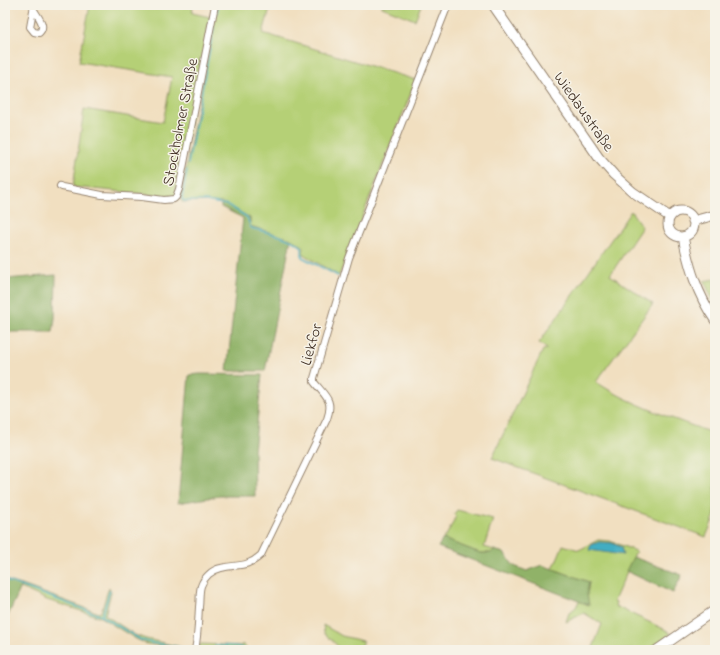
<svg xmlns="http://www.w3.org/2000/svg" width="720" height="655" font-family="'Indie Flower',sans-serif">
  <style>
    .green { fill: #b5d076; stroke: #787d4a }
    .forest { fill: #90b267; stroke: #666e42 }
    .water { fill: #43adc2; stroke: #3f6c70 }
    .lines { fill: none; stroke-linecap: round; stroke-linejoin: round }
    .stream { stroke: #43adc2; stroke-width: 1.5 }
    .street-casing { stroke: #96846f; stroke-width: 8 }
    .secondary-casing { stroke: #96846f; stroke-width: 11 }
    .street { stroke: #fff; stroke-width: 6 }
    .secondary { stroke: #fff; stroke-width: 9 }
    .labels { text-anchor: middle; stroke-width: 3; stroke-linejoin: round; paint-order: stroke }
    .street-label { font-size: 16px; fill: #3b2a1e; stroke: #f7f3e8 }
  </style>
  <rect width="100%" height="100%" fill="#f7f3e8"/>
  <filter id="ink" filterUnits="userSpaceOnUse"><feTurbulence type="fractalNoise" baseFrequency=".025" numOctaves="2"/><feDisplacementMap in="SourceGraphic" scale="8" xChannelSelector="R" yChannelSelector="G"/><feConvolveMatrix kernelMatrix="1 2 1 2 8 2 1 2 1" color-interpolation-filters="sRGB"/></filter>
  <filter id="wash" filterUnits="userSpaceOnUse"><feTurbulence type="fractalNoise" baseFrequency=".012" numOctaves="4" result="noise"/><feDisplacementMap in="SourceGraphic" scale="16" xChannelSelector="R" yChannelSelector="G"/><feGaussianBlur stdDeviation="0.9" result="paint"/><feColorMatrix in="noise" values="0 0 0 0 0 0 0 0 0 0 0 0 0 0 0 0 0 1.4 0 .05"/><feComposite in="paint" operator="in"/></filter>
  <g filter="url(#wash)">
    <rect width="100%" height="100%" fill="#f1dfc0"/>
    <path class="green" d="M 90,5 L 193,5 L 192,13 L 210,17 L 176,197 L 73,187 L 84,109 L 163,122 L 172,77 L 79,62 Z
      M 217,5 L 271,5 L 263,33 L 416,80 L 339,276 L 303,254 L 303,246 L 291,239 L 250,226 L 250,218 L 228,205 L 221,203 L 206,201 L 182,202 L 180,198 Z
      M 382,5 L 421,5 L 415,20 L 382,7 Z
      M 631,211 L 642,227 L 610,275 L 653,304 L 596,382 C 629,404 677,420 715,434 L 715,515 L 706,537 L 492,458 L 543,350 L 547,349 L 539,343 Z
      M 715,279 L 715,305 L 704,281 Z
      M 457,510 L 493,519 L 484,547 L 494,550 L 491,553 L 480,553 L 443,539 L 447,534 L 456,517 L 454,514 Z
      M 598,540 L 610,541 L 636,551 L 614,601 L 616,602 L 615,606 L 666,630 L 671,634 L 647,650 L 592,650 L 602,624 L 584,613 L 566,622 L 569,613 L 576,607 L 579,601 L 588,605 L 587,594 L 589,582 L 553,569 L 563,545 L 579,550 Z
      M 22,585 L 99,613 L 101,612 L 109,587 L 111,592 L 105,615 L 135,635 L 146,639 L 181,647 L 180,649 L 147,644 L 136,639 L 100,617 L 47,600 L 21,588 Z
      M 323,625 L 342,636 L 363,641 L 361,650 L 342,650 L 324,633 Z
      M 200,644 L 242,646 L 242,644 L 249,650 L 198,648 Z"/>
    <path class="forest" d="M 221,203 L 228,205 L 250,218 L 250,226 L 291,239 L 265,371 L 227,371 L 243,218 L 221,207 Z
      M 56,275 L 55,318 L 53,332 L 5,332 L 5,279 Z
      M 200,374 L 262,375 L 254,451 L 255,496 L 219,496 L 178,503 L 189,375 Z
      M 443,539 L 480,553 L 491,553 L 494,550 L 504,553 L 514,566 L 527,571 L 542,565 L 589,582 L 587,594 L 589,605 L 438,547 Z
      M 633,557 L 682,575 L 673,593 L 626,571 Z
      M 5,580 L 22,585 L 5,622 Z"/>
    <path class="water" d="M 599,542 L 612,543 L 621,547 L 623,555 L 589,550 L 591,545 Z"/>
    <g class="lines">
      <path class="stream" d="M 217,14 L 218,5
        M 188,164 L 214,27
        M 187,170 L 182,198 L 184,201 L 206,201 L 228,205 L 247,217 L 251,228 C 266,232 290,237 302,247 L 302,257 L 338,276
        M 5,580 L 102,616 L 141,640 L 152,643 L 180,647
        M 102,616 L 110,590
        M 215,646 C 224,646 238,644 245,650"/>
    </g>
  </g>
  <g filter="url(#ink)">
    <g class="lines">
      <g class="street-casing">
        <path id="street" d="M 34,10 C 38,17 47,26 39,33 L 34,32 L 30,27 L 34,5
          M 60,186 L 62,187 L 102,195 L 142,197 L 164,200 L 174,199 L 176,197 L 179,189 L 215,5
          M 195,650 C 198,636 198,622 199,607 C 200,600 199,592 201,586 C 204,577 212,570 221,568 C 237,564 247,568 261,555 L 327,419 C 334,400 325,396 314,382 L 314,378 L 349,258 L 448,5"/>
      </g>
      <g class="secondary-casing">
        <path id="secondary" d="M 493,5 L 599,158 L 614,175 L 633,192 L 670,217
          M668 224a13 13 0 1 1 26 0a13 13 0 1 1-26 0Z
          M 693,221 L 715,215
          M 683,237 C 689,267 697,294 715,320
          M 657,650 L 715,610"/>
      </g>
      <use href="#street" class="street"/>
      <use href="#secondary" class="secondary"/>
    </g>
  </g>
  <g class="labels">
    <g class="street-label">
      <text transform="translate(585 111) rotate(55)" y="6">Wiedaustraße</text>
      <text transform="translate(179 122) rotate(-79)" y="6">Stockholmer Straße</text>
      <text transform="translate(310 344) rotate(-74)" y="6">Liekfor</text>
    </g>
  </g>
  <rect width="720" height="655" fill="none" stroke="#f7f3e8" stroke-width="20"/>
</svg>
